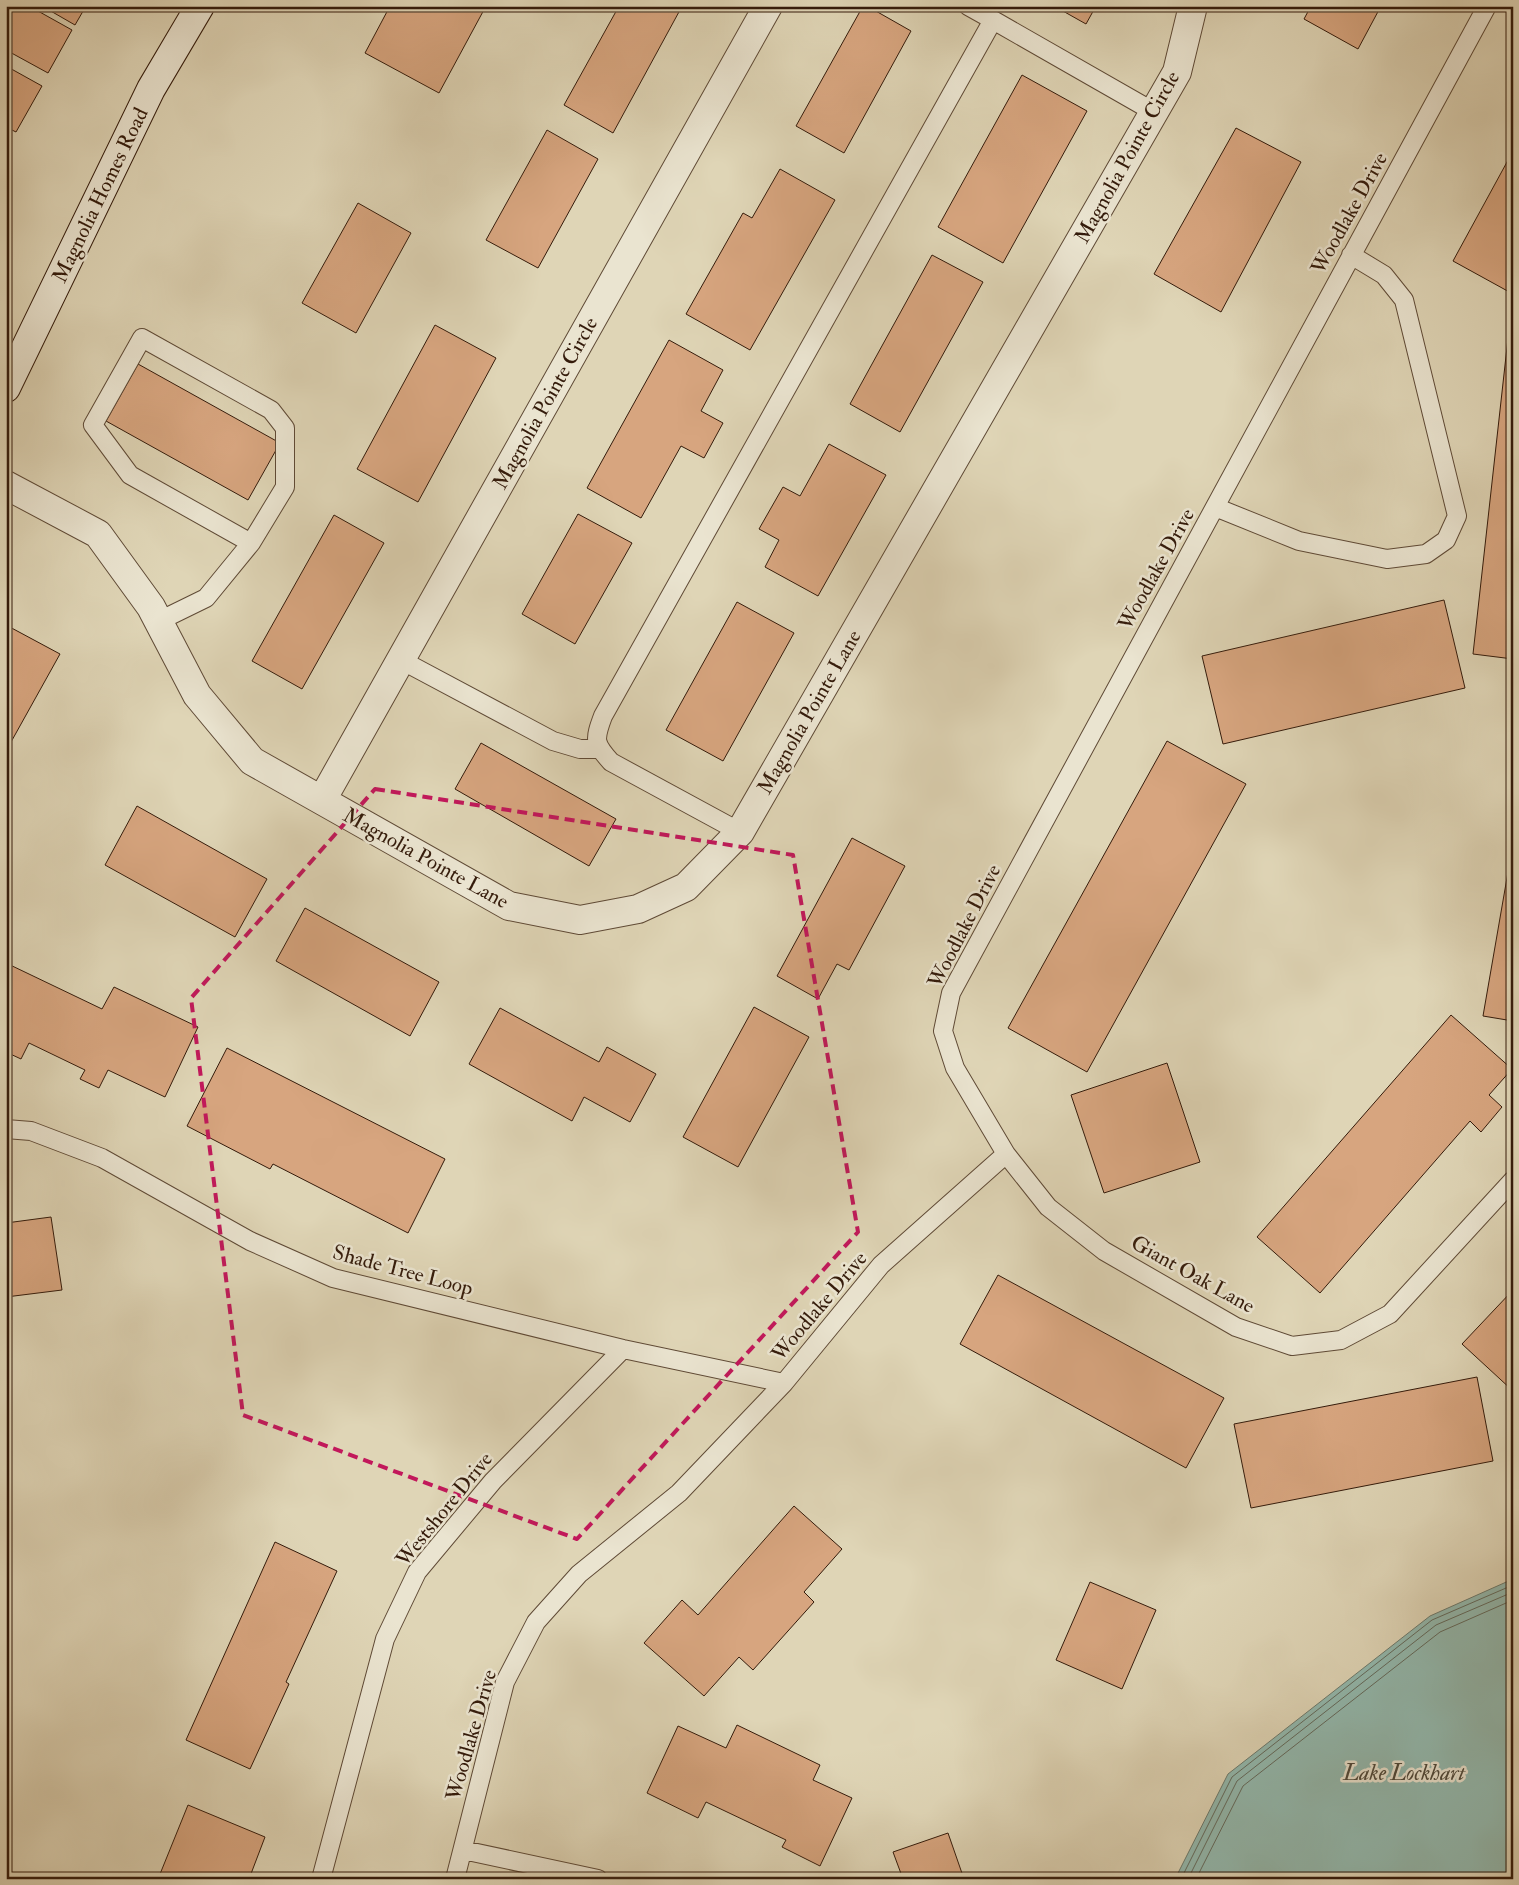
<svg xmlns="http://www.w3.org/2000/svg" width="1519" height="1885" font-family="'IM FELL Double Pica',serif">
  <style>
    .water { fill: #93b9ae; stroke: #6d7a6d }
    .lines { fill: none; stroke-linecap: round; stroke-linejoin: round }
    .shore { stroke: #646a5c; stroke-width: 1 }
    .building { fill: #d7a57f; stroke: #341b0b }
    .lane-casing { stroke: #5f4a36; stroke-width: 20 }
    .street-casing { stroke: #5f4a36; stroke-width: 30 }
    .secondary-casing { stroke: #341b0b; stroke-width: 30 }
    .lane { stroke: #eae4d0; stroke-width: 18 }
    .street { stroke: #eae4d0; stroke-width: 28 }
    .secondary { stroke: #eae4d0; stroke-width: 28 }
    .marked { fill: none; stroke: #c2185b; stroke-width: 4; stroke-dasharray: 10 6; stroke-linejoin: round }
    .labels { text-anchor: middle; stroke-width: 5; stroke-linejoin: round; paint-order: stroke }
    .street-label { font-size: 21px; fill: #341b0b; stroke: #eae4d0 }
    .water-label { font-size: 22px; font-style: italic; fill: #504a3c; stroke: #eae4d0 }
  </style>
  <rect width="100%" height="100%" fill="#dfd5b6"/>
  <filter id="stains"><feTurbulence type="fractalNoise" baseFrequency=".004" numOctaves="4"/><feColorMatrix values="0 0 0 0 .2 0 0 0 0 .09 0 0 0 0 .02 0 0 0 .5 -.17"/></filter>
  <radialGradient id="worn" r=".72"><stop offset=".6" stop-color="#630" stop-opacity="0"/><stop offset="1" stop-color="#630" stop-opacity=".3"/></radialGradient>
  <path class="water" d="M 1513,1579 L 1513,1879 L 1175,1879 L 1228,1774 L 1430,1616 Z"/>
  <g class="lines">
    <path class="shore" d="M 1181,1879 L 1232,1777 L 1432,1620 L 1513,1585
      M 1188,1879 L 1237,1781 L 1436,1625 L 1513,1592
      M 1196,1879 L 1243,1786 L 1440,1632 L 1513,1600"/>
  </g>
  <path class="building" d="M 6,6 L 29,6 L 72,30 L 48,73 L 6,50 Z
    M 42,6 L 86,6 L 75,25 Z
    M 390,6 L 486,6 L 439,93 L 365,53 Z
    M 619,6 L 673,6 L 680,10 L 613,133 L 564,105 Z
    M 863,6 L 867,6 L 911,31 L 844,153 L 796,126 Z
    M 1054,6 L 1096,6 L 1086,24 Z
    M 1311,6 L 1381,6 L 1358,49 L 1304,19 Z
    M 6,66 L 42,86 L 16,132 L 6,127 Z
    M 1022,75 L 1087,111 L 1003,263 L 938,227 Z
    M 1236,128 L 1301,162 L 1221,312 L 1154,274 Z
    M 547,130 L 598,159 L 538,268 L 486,240 Z
    M 1513,151 L 1513,294 L 1453,261 Z
    M 780,169 L 835,200 L 750,350 L 686,314 L 743,213 L 752,218 Z
    M 358,203 L 411,233 L 356,333 L 302,303 Z
    M 932,255 L 983,282 L 900,432 L 850,404 Z
    M 1510,320 L 1513,320 L 1513,659 L 1473,654 Z
    M 435,325 L 496,358 L 418,502 L 357,469 Z
    M 669,340 L 723,370 L 701,411 L 723,423 L 704,458 L 681,446 L 641,518 L 587,488 Z
    M 138,364 L 280,443 L 248,500 L 106,421 Z
    M 829,444 L 886,475 L 818,596 L 765,567 L 779,540 L 759,529 L 783,487 L 800,496 Z
    M 578,514 L 632,543 L 575,644 L 522,614 Z
    M 334,515 L 384,543 L 302,689 L 252,661 Z
    M 1444,600 L 1465,688 L 1223,744 L 1202,656 Z
    M 737,602 L 794,633 L 723,761 L 666,730 Z
    M 6,625 L 60,654 L 6,751 Z
    M 1167,741 L 1246,784 L 1087,1072 L 1008,1028 Z
    M 481,743 L 616,819 L 589,866 L 455,789 Z
    M 137,806 L 267,879 L 235,937 L 105,865 Z
    M 852,838 L 905,866 L 849,970 L 837,964 L 818,999 L 777,976 Z
    M 1513,843 L 1513,1021 L 1483,1016 Z
    M 305,908 L 439,982 L 410,1036 L 276,961 Z
    M 6,963 L 102,1009 L 114,987 L 198,1027 L 165,1097 L 108,1070 L 99,1088 L 80,1079 L 85,1070 L 29,1043 L 21,1059 L 6,1052 Z
    M 754,1007 L 809,1037 L 738,1167 L 683,1137 Z
    M 500,1008 L 599,1062 L 607,1047 L 656,1074 L 630,1122 L 584,1097 L 572,1121 L 469,1064 Z
    M 1451,1015 L 1512,1069 L 1489,1095 L 1502,1107 L 1481,1132 L 1470,1121 L 1320,1293 L 1257,1237 Z
    M 227,1048 L 445,1159 L 408,1233 L 273,1164 L 270,1169 L 187,1126 Z
    M 1167,1063 L 1200,1162 L 1104,1193 L 1071,1095 Z
    M 51,1217 L 62,1290 L 6,1297 L 6,1223 Z
    M 998,1275 L 1224,1398 L 1186,1468 L 960,1344 Z
    M 1513,1290 L 1513,1391 L 1462,1344 Z
    M 1477,1377 L 1493,1461 L 1251,1508 L 1234,1424 Z
    M 794,1506 L 842,1549 L 804,1592 L 814,1602 L 753,1670 L 739,1657 L 704,1696 L 644,1643 L 682,1600 L 698,1615 Z
    M 275,1542 L 337,1571 L 286,1682 L 289,1684 L 250,1769 L 186,1740 Z
    M 1090,1582 L 1156,1610 L 1122,1689 L 1056,1660 Z
    M 737,1725 L 820,1765 L 813,1780 L 852,1798 L 820,1866 L 782,1847 L 786,1840 L 706,1802 L 698,1818 L 647,1793 L 678,1726 L 726,1748 Z
    M 188,1805 L 265,1837 L 249,1879 L 158,1879 Z
    M 948,1833 L 964,1879 L 903,1879 L 893,1852 Z"/>
  <g class="lines">
    <g class="lane-casing">
      <path id="lane" d="M 1487,6 L 951,993 L 943,1031 L 955,1068 L 1006,1154 L 1048,1207 L 1104,1251 L 1236,1327 L 1292,1346 L 1341,1340 L 1390,1314 L 1513,1180
        M 993,20 L 1154,112
        M 1215,507 L 1299,541 L 1387,559 L 1426,554 L 1446,540 L 1457,516 L 1404,300 L 1384,275 L 1351,255
        M 159,621 L 206,598 L 251,543 L 285,487 L 285,428 L 271,410 L 142,338 L 93,425 L 130,475 L 251,543
        M 401,660 L 553,741 L 580,749 L 599,749
        M 740,832 L 611,762 C 594,743 594,740 603,716 L 993,20 L 968,6
        M 6,1129 L 31,1131 L 102,1158 L 250,1241 L 333,1278 L 623,1349 L 784,1383
        M 463,1850 L 598,1879
        M 321,1879 L 385,1639 L 417,1572 L 493,1481 L 623,1349
        M 455,1879 L 505,1682 L 536,1622 L 579,1574 L 679,1493 L 784,1383 L 881,1265 L 1006,1154"/>
    </g>
    <g class="street-casing">
      <path id="street" d="M 6,485 L 98,534 L 151,607 L 197,695 L 252,761 L 509,906 L 580,920 L 638,909 L 686,887 L 740,832 L 1177,72 L 1193,6
        M 322,800 L 768,6"/>
    </g>
    <g class="secondary-casing">
      <path id="secondary" d="M 6,388 L 151,89 L 200,6"/>
    </g>
    <use href="#lane" class="lane"/>
    <use href="#street" class="street"/>
    <use href="#secondary" class="secondary"/>
  </g>
  <path class="marked" d="M 375,789 L 793,855 L 858,1232 L 577,1539 L 243,1415 L 191,998 Z"/>
  <g class="labels">
    <g class="street-label">
      <text transform="translate(1127 157) rotate(-61)" y="7">Magnolia Pointe Circle</text>
      <text transform="translate(100 195) rotate(-64)" y="7">Magnolia Homes Road</text>
      <text transform="translate(1349 213) rotate(-61)" y="7">Woodlake Drive</text>
      <text transform="translate(545 403) rotate(-61)" y="7">Magnolia Pointe Circle</text>
      <text transform="translate(1156 569) rotate(-61)" y="7">Woodlake Drive</text>
      <text transform="translate(809 712) rotate(-60)" y="7">Magnolia Pointe Lane</text>
      <text transform="translate(426 858) rotate(29)" y="7">Magnolia Pointe Lane</text>
      <text transform="translate(964 926) rotate(-63)" y="7">Woodlake Drive</text>
      <text transform="translate(403 1270) rotate(15)" y="7">Shade Tree Loop</text>
      <text transform="translate(1193 1274) rotate(29)" y="7">Giant Oak Lane</text>
      <text transform="translate(819 1306) rotate(-50)" y="7">Woodlake Drive</text>
      <text transform="translate(444 1509) rotate(-51)" y="7">Westshore Drive</text>
      <text transform="translate(471 1735) rotate(-74)" y="7">Woodlake Drive</text>
    </g>
    <g class="water-label">
      <text x="1404" y="1780">Lake Lockhart</text>
    </g>
  </g>
  <rect width="1519" height="1885" fill="none" stroke="#dfd5b6" stroke-width="25"/>
  <rect x="8" y="8" width="1504" height="1870" fill="none" stroke="#341b0b" stroke-width="2.5"/>
  <rect x="12" y="12" width="1494" height="1860" fill="none" stroke="#341b0b"/>
  <rect width="100%" height="100%" filter="url(#stains)"/>
  <rect width="100%" height="100%" fill="url(#worn)"/>
</svg>
